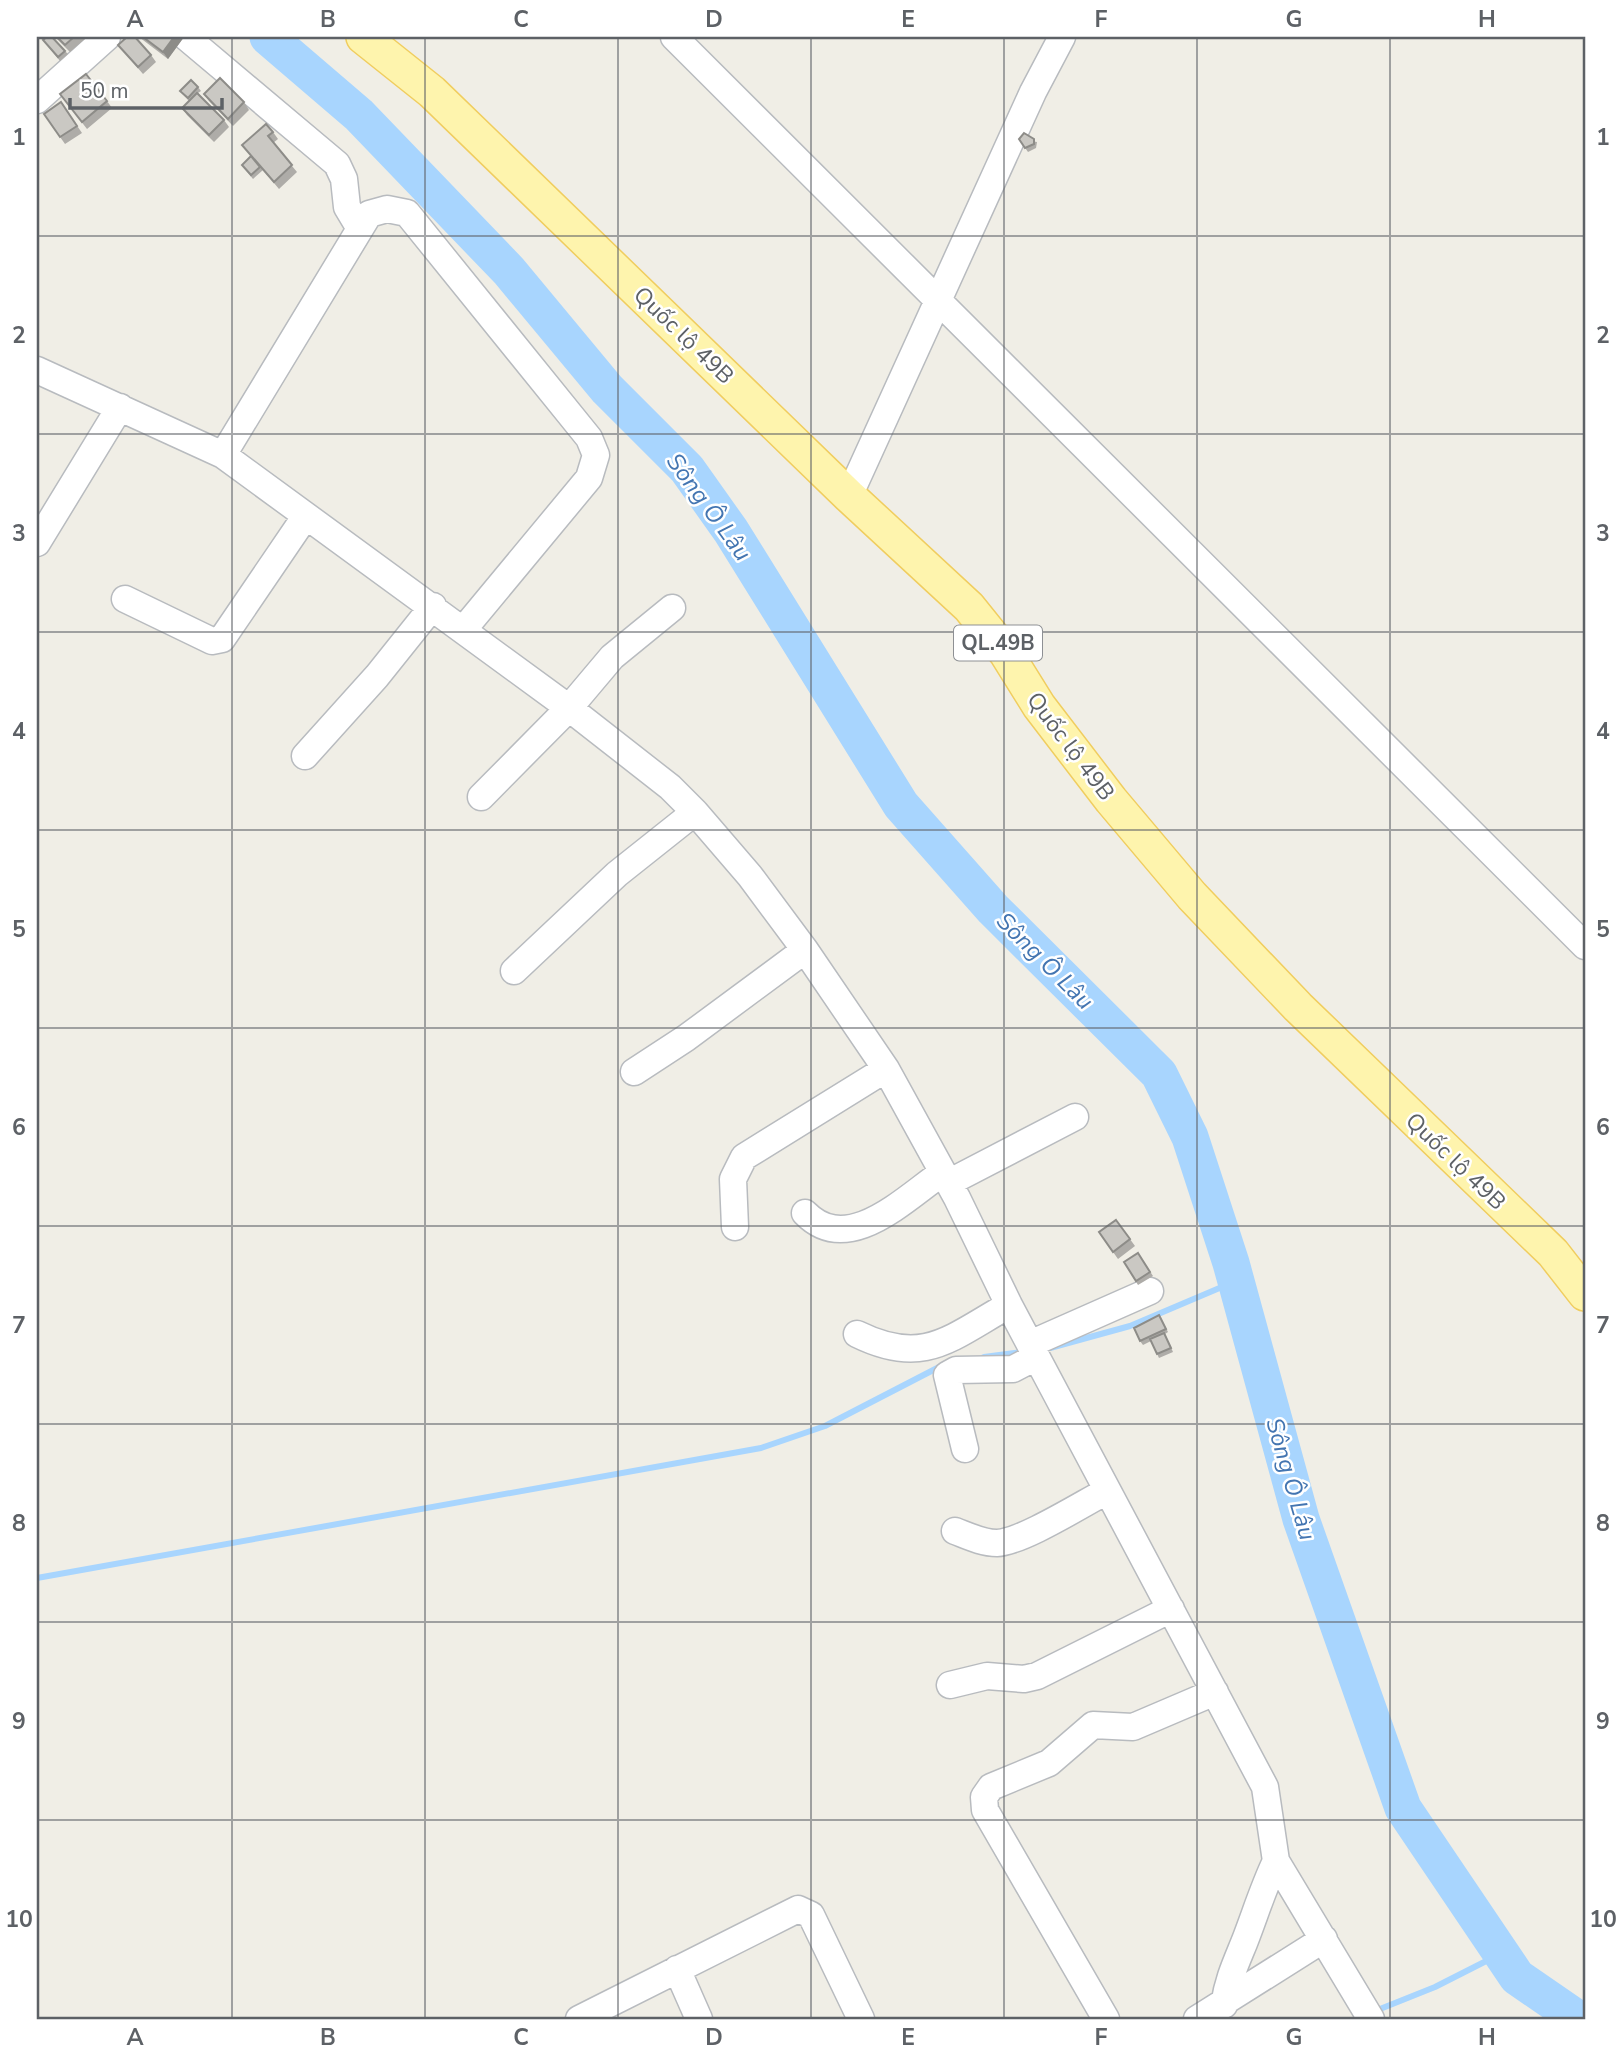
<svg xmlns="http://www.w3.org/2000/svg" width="1622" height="2056" font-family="'Nunito Sans',sans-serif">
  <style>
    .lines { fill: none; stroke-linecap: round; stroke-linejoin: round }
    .stream { stroke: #a8d5fe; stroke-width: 6 }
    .river { stroke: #a8d5fe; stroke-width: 37 }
    .minor-casing { stroke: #b8bbbf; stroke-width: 29 }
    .major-casing { stroke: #f0cd5f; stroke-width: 36 }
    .minor { stroke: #fff; stroke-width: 26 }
    .major { stroke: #fef4ad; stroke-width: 33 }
    .wall { fill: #aeaca8 }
    .shaded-wall { fill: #8d8c88 }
    .building { fill: #cac8c3; stroke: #8d8c88; stroke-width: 2 }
    .grid { fill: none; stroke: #5d6166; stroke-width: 2; stroke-opacity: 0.55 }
    .labels { text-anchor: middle; stroke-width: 5; stroke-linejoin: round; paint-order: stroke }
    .shield { fill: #fff; stroke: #8e9094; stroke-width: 2 }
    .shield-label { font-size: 21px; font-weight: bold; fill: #5d6166 }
    .street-label { font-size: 23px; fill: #5d6166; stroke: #fff }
    .water-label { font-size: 24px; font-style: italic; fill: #4375b1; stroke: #fff }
    .neatline { fill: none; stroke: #5d6166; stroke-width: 2.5 }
    .grid-label { font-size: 23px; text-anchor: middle; font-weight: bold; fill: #5d6166 }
  </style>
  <rect width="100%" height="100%" fill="#f0eee6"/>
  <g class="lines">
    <path class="stream" d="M 1050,1348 L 1130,1326 L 1236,1281
      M 984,1357 L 1022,1352
      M 37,1578 L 761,1448 L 825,1426 L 943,1365
      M 1375,2011 L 1435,1987 L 1502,1953"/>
    <path class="river" d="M 268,37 L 359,115 L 509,271 L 607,389 L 687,469 L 731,531 L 901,805 L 993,909 L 1159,1074 L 1190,1137 L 1231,1263 L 1301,1519 L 1403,1808 L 1517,1977 L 1578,2019"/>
    <g class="minor-casing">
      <path id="minor" d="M 186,37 L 337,164 L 344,179 L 347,207 L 359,227
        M 674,37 L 1585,946
        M 37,100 L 107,37
        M 37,370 L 223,455 L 569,708 L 670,787 L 695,812 L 750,876 L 805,950 L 886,1069 L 957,1198 L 1009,1305 L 1265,1787 L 1276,1861 L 1371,2019
        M 223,455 L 369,214 L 387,209 L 407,213 L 589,438 L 596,455 L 589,478 L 463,630
        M 849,496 L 1033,92 L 1062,37
        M 37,543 L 120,407
        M 125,599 L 212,641 L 222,639 L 305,517
        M 305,756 L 377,676 L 433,606
        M 481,797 L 569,708 L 612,657 L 672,608
        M 514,971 L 617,874 L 695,812
        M 634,1072 L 686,1038 L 805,950
        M 948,1183 L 1075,1117
        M 805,1213 C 848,1257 904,1199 942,1173
        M 735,1227 L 733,1179 L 744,1157 L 886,1069
        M 857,1334 C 924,1367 950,1338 1009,1305
        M 1030,1344 L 1150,1291
        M 965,1449 L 947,1375 L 956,1370 L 1013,1369 L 1036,1357
        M 955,1531 C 968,1536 982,1543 997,1543 C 1022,1542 1082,1504 1107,1491
        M 950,1685 L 987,1676 L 1024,1679 L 1037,1676 L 1171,1609
        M 677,1969 L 699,2019
        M 1224,2005 C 1228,1980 1235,1965 1244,1943 C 1255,1915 1263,1888 1276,1861
        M 579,2019 L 798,1909 L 811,1915 L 861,2019
        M 1106,2019 L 985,1810 L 984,1797 L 991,1787 L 1049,1763 L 1093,1725 L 1133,1727 L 1215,1692
        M 1197,2019 L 1324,1939"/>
    </g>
    <g class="major-casing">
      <path id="major" d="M 363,37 L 432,92 L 849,496 L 969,607 L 1006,653 L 1039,706 L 1111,800 L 1192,896 L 1298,1007 L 1553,1253 L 1585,1294"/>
    </g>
    <use href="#minor" class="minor"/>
    <use href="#major" class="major"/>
  </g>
  <path class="wall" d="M 55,37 L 87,37 L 70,52 Z
    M 139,37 L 184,37 L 168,59 Z
    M 43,40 L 65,51 L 68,54 L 60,61 Z
    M 118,45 L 151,55 L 156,62 L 143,74 Z
    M 198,87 L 201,91 L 198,93 L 224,120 L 229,127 L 214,142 L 187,115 L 182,108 L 189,101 L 180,91 Z
    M 60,94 L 107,101 L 112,108 L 87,129 Z
    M 204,94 L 244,102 L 249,110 L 233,126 L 209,101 Z
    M 61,102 L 82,133 L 65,144 L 44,114 Z
    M 273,132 L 278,139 L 273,143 L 297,172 L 279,189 L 263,170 L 253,179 L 244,168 L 251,156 L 242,145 Z
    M 1019,139 L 1037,142 L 1036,148 L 1028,152 Z
    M 1116,1220 L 1135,1246 L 1118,1259 L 1099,1232 Z
    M 1138,1253 L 1153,1276 L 1138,1285 L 1124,1262 Z
    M 1159,1315 L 1168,1332 L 1165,1334 L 1173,1352 L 1159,1358 L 1151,1341 L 1143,1345 L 1140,1341 Z"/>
  <path class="shaded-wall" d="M 174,37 L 184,37 L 168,59 L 163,52 Z"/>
  <path class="building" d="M 47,37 L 52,37 L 65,51 L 58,57 L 43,40 Z
    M 57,37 L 74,37 L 65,45 Z
    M 127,37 L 135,37 L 151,55 L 138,67 L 118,45 Z
    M 143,37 L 174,37 L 163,52 Z
    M 86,74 L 107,101 L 82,122 L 60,94 Z
    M 220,78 L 244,102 L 228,119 L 204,94 Z
    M 191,80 L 198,87 L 188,98 L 180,91 Z
    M 197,93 L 224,120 L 209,135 L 182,108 Z
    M 61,102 L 77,126 L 60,137 L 44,114 Z
    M 266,124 L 273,132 L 268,136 L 292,165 L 274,182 L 242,145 Z
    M 1024,133 L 1034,139 L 1034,144 L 1025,148 L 1019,139 Z
    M 251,156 L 260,167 L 251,175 L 242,165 Z
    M 1116,1220 L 1130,1239 L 1113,1252 L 1099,1232 Z
    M 1138,1253 L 1150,1272 L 1136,1281 L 1124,1262 Z
    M 1159,1315 L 1166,1329 L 1140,1341 L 1134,1328 Z
    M 1164,1333 L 1171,1348 L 1157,1354 L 1150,1339 Z"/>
  <path class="grid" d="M 232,37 L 232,2019M 425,37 L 425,2019M 618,37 L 618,2019M 811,37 L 811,2019M 1004,37 L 1004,2019M 1197,37 L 1197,2019M 1390,37 L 1390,2019M 37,236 L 1585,236M 37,434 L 1585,434M 37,632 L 1585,632M 37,830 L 1585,830M 37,1028 L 1585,1028M 37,1226 L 1585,1226M 37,1424 L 1585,1424M 37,1622 L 1585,1622M 37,1820 L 1585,1820"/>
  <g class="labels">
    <rect class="shield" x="954" y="625.5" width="88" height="35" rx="5"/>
    <g class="shield-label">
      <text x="998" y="650">QL.49B</text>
    </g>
    <g class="street-label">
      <text transform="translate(684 335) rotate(44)" y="8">Quốc lộ 49B</text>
      <text transform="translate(1071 746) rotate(53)" y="8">Quốc lộ 49B</text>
      <text transform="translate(1456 1161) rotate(44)" y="8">Quốc lộ 49B</text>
    </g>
    <g class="water-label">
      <text transform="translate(709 507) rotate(54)" y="8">Sông Ô Lâu</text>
      <text transform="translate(1045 961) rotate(45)" y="8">Sông Ô Lâu</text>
      <text transform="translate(1291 1479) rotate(74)" y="8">Sông Ô Lâu</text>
    </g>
  </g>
  <rect width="1622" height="2056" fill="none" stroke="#ffffff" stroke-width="77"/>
  <path d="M70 98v10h152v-10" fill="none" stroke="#5d6166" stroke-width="3.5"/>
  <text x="80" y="98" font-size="21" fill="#5d6166" stroke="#ffffff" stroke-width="5" paint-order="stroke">50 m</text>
  <rect x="38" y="38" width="1546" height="1980" class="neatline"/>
  <g class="grid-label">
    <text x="135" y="27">A</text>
    <text x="328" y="27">B</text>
    <text x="521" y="27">C</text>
    <text x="714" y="27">D</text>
    <text x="908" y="27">E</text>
    <text x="1101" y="27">F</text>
    <text x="1294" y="27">G</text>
    <text x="1487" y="27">H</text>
    <text x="19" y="145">1</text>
    <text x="1603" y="145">1</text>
    <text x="19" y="343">2</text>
    <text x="1603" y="343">2</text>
    <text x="19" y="541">3</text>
    <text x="1603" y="541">3</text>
    <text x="19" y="739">4</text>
    <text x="1603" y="739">4</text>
    <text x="19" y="937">5</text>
    <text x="1603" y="937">5</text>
    <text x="19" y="1135">6</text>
    <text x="1603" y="1135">6</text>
    <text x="19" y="1333">7</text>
    <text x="1603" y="1333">7</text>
    <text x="19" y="1531">8</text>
    <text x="1603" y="1531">8</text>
    <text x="19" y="1729">9</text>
    <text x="1603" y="1729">9</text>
    <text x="19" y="1927">10</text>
    <text x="1603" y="1927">10</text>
    <text x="135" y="2045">A</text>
    <text x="328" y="2045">B</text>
    <text x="521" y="2045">C</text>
    <text x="714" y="2045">D</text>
    <text x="908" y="2045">E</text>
    <text x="1101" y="2045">F</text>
    <text x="1294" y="2045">G</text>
    <text x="1487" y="2045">H</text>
  </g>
</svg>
